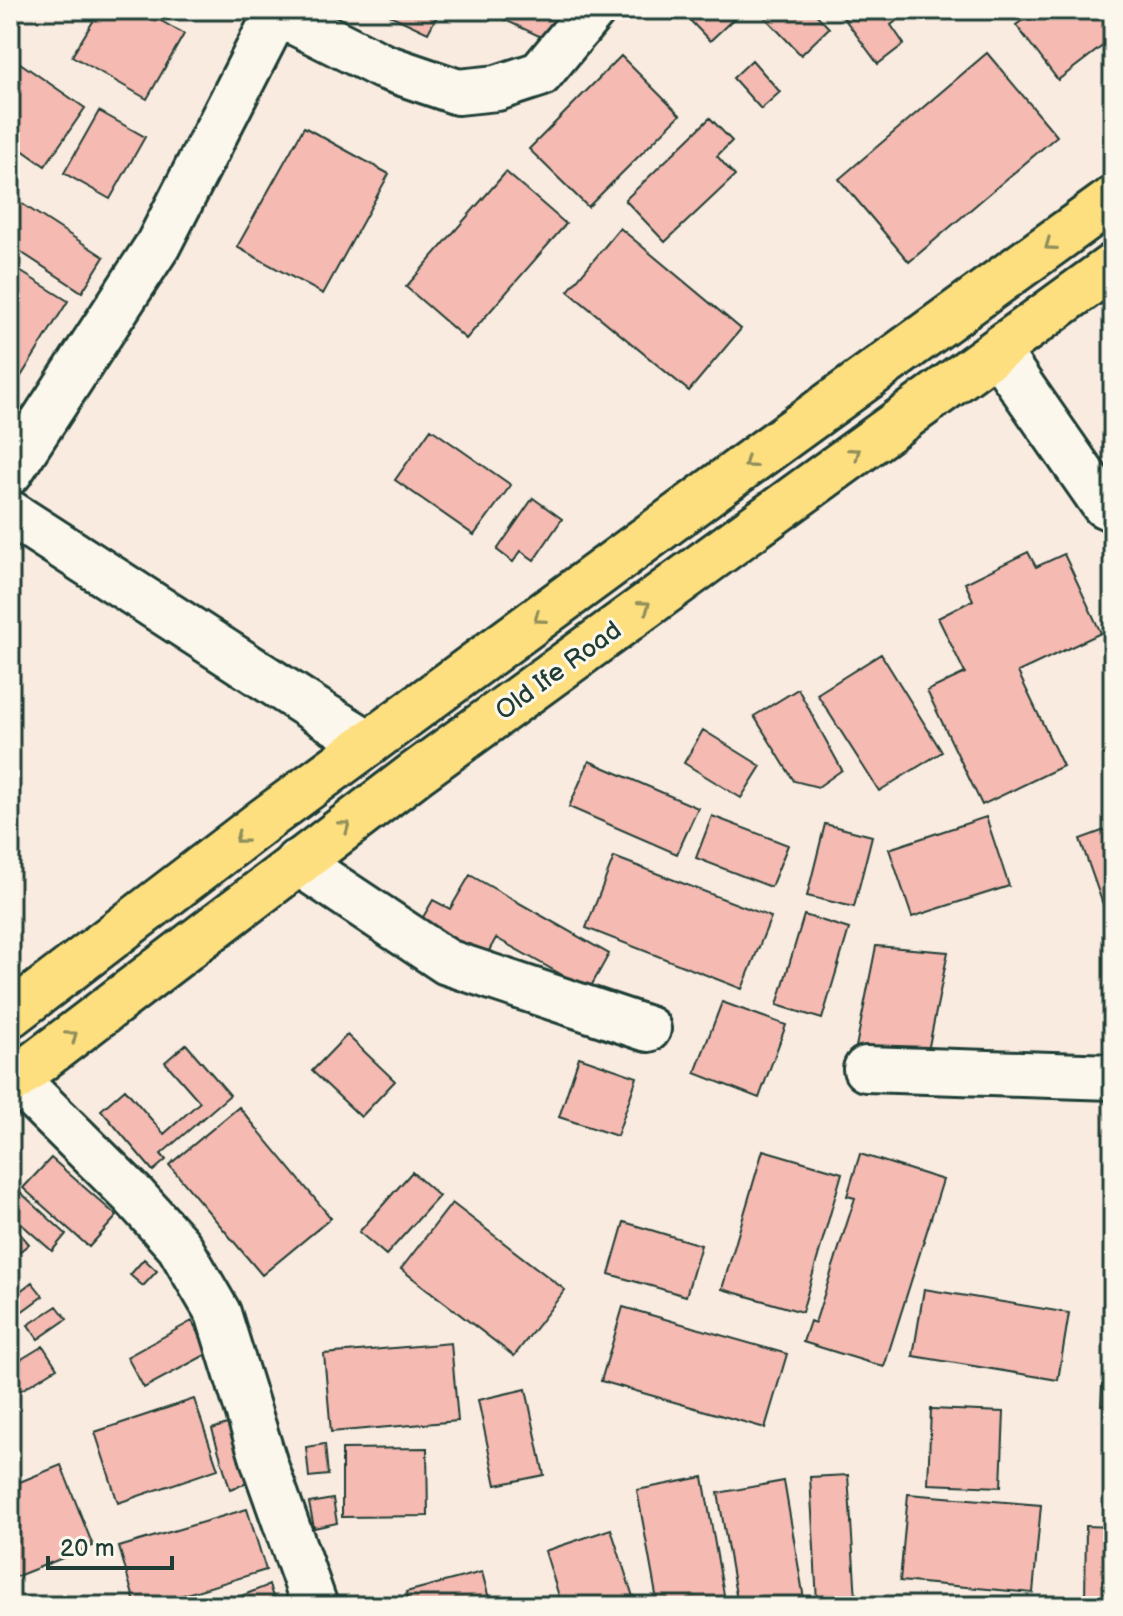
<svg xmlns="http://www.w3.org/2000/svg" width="1123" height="1616" font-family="'Balsamiq Sans',sans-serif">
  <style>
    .building { fill: #f5bab1; stroke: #1f3d34; stroke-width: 2 }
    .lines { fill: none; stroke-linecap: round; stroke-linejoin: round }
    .minor-casing { stroke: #1f3d34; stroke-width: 50 }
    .major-casing { stroke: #1f3d34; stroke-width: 50 }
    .minor { stroke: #fbf7ec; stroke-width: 44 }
    .major { stroke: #fedf80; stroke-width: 44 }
    .oneway { stroke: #8e8e5a }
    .labels { text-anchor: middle; stroke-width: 6; stroke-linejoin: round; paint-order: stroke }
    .street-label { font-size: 26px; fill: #1f3d34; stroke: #fbf7ec }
  </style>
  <rect width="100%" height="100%" fill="#faebe0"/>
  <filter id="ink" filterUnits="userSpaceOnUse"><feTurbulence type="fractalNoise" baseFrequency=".0125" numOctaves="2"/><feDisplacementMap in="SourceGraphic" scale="16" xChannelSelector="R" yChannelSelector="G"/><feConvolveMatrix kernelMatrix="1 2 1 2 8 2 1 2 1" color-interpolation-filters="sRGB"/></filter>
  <g filter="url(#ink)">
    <path class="building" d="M 100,10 L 142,10 L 184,34 L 147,99 L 72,56 Z
      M 379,10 L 440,10 L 428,33 Z
      M 484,10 L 572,10 L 556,44 Z
      M 684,10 L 743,10 L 710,41 L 682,12 Z
      M 758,10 L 812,10 L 829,28 L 801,55 Z
      M 838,10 L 911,10 L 891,25 L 904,44 L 878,64 Z
      M 1036,10 L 1113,10 L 1113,38 L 1058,80 L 1016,25 Z
      M 987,53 L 1057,136 L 909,262 L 839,179 Z
      M 10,56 L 85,108 L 45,166 L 12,143 L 10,146 Z
      M 621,56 L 680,115 L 588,207 L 529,149 Z
      M 752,60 L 780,92 L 761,109 L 733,78 Z
      M 99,111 L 145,137 L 110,199 L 64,173 Z
      M 710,118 L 732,141 L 717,156 L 735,176 L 665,242 L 625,200 Z
      M 304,127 L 389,174 L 323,294 L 237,247 Z
      M 506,172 L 566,224 L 466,339 L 406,287 Z
      M 10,196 L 104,257 L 82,292 L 10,245 Z
      M 620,228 L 741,329 L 689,391 L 568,291 Z
      M 10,265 L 68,301 L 10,394 Z
      M 431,429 L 511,485 L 474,535 L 395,480 Z
      M 533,498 L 562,519 L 534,560 L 521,551 L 513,562 L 497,550 Z
      M 1028,552 L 1036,567 L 1064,554 L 1101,633 L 1018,672 L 1063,766 L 982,805 L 927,691 L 965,673 L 938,618 L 973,600 L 965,583 Z
      M 881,654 L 942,752 L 879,791 L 817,694 Z
      M 798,689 L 842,770 L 818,787 L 794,781 L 754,716 Z
      M 703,730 L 761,766 L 741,798 L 684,763 Z
      M 589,761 L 698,808 L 677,854 L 569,807 Z
      M 712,816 L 788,845 L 771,887 L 696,858 Z
      M 986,817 L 1009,886 L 912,917 L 889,849 Z
      M 825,824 L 872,836 L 854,907 L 807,896 Z
      M 1113,827 L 1113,933 L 1080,839 Z
      M 614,857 L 771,917 L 742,989 L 586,928 Z
      M 470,875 L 609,954 L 589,990 L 496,938 L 481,965 L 416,929 L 433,900 L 450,909 Z
      M 804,915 L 849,929 L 822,1019 L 777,1005 Z
      M 876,946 L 948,952 L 926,1061 L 854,1057 Z
      M 722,1002 L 786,1025 L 759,1098 L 695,1073 Z
      M 347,1035 L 395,1081 L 361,1117 L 312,1071 Z
      M 186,1044 L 230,1095 L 161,1154 L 166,1160 L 153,1171 L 101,1110 L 125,1089 L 164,1134 L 200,1102 L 165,1062 Z
      M 579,1057 L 637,1077 L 617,1136 L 559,1117 Z
      M 239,1107 L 331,1218 L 262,1275 L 169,1165 Z
      M 763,1150 L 842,1173 L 802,1312 L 722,1289 Z
      M 860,1154 L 943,1180 L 884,1367 L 803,1342 L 810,1321 L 815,1323 L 855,1198 L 847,1196 Z
      M 51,1158 L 117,1216 L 89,1247 L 23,1188 Z
      M 412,1172 L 439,1196 L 386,1255 L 359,1232 Z
      M 20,1192 L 66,1234 L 52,1251 L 10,1214 L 10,1203 Z
      M 452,1203 L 565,1290 L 514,1356 L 401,1269 Z
      M 10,1222 L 29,1244 L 18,1253 L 12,1246 L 10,1247 Z
      M 624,1222 L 701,1245 L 686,1296 L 609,1274 Z
      M 144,1259 L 157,1271 L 143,1286 L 130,1275 Z
      M 32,1282 L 43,1296 L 10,1320 L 10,1299 Z
      M 924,1289 L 1069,1313 L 1058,1380 L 913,1356 Z
      M 57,1306 L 67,1319 L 38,1339 L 28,1325 Z
      M 623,1307 L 787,1354 L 765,1428 L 601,1381 Z
      M 192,1321 L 209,1353 L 144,1388 L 127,1357 Z
      M 451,1343 L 458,1421 L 331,1432 L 324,1354 Z
      M 43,1346 L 57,1368 L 10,1397 L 10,1366 Z
      M 1102,1385 L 1113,1385 L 1113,1406 L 1101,1405 Z
      M 526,1389 L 544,1475 L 496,1485 L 478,1400 Z
      M 194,1399 L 218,1469 L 118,1503 L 95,1432 Z
      M 931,1409 L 1004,1412 L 1001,1487 L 928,1484 Z
      M 242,1419 L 260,1479 L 230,1489 L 212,1429 Z
      M 1106,1425 L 1113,1425 L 1113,1489 L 1106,1489 Z
      M 325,1444 L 328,1475 L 309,1477 L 306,1447 Z
      M 427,1448 L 428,1516 L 342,1517 L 342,1449 Z
      M 61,1465 L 93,1546 L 10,1579 L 10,1486 Z
      M 848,1475 L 856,1599 L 817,1602 L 810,1477 Z
      M 703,1477 L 726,1606 L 658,1606 L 637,1490 Z
      M 784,1481 L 805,1605 L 738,1606 L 718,1493 Z
      M 908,1494 L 1041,1505 L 1033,1593 L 900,1581 Z
      M 333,1499 L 337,1523 L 314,1528 L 309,1503 Z
      M 247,1509 L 266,1570 L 147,1606 L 136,1606 L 119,1547 Z
      M 1086,1526 L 1113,1527 L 1113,1601 L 1085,1601 Z
      M 611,1529 L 636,1606 L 562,1606 L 545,1551 Z
      M 482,1572 L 491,1606 L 410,1606 L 406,1592 Z
      M 269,1585 L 276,1606 L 216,1606 Z"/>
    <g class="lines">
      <g class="minor-casing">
        <path id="minor" d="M 277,13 L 382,66 L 458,92 L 497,88 L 540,74 L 593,10
          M 997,351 L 1104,505 L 1113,509
          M 10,472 L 158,245 L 277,13 L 277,10
          M 10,513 L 320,713 L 369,743
          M 297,862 L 447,962 L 648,1029
          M 866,1069 L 1113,1077
          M 16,1079 L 133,1195 L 179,1246 L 218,1313 L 265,1465 L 315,1606"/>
      </g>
      <g class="major-casing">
        <path id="major" d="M 10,1015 L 263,821 L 771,447 L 1113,199
          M 10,1083 L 415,774 L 1113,266"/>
      </g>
      <use href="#minor" class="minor"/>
      <use href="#major" class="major"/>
    </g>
    <defs><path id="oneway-chevron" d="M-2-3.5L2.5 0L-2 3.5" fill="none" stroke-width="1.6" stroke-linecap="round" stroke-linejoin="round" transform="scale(2)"/></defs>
    <g class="oneway">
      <use href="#oneway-chevron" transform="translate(1050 245) rotate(144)"/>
      <use href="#oneway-chevron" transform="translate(855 453) rotate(-36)"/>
      <use href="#oneway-chevron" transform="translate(749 463) rotate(144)"/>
      <use href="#oneway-chevron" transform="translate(645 606) rotate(-36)"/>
      <use href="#oneway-chevron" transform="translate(539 618) rotate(144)"/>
      <use href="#oneway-chevron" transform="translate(345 826) rotate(-37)"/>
      <use href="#oneway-chevron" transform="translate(240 838) rotate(142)"/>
      <use href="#oneway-chevron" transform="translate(72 1036) rotate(-37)"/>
    </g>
  </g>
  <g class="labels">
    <g class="street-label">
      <text transform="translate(558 670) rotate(-36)" y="9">Old Ife Road</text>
    </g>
  </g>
  <rect width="1123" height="1616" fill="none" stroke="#fbf7ec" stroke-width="40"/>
  <rect x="20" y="20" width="1083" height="1576" fill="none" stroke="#1f3d34" stroke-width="3" filter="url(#ink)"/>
  <path d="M48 1556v12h124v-12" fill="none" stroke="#1f3d34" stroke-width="4"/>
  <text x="60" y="1556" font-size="24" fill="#1f3d34" stroke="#fbf7ec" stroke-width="6" paint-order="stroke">20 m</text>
</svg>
